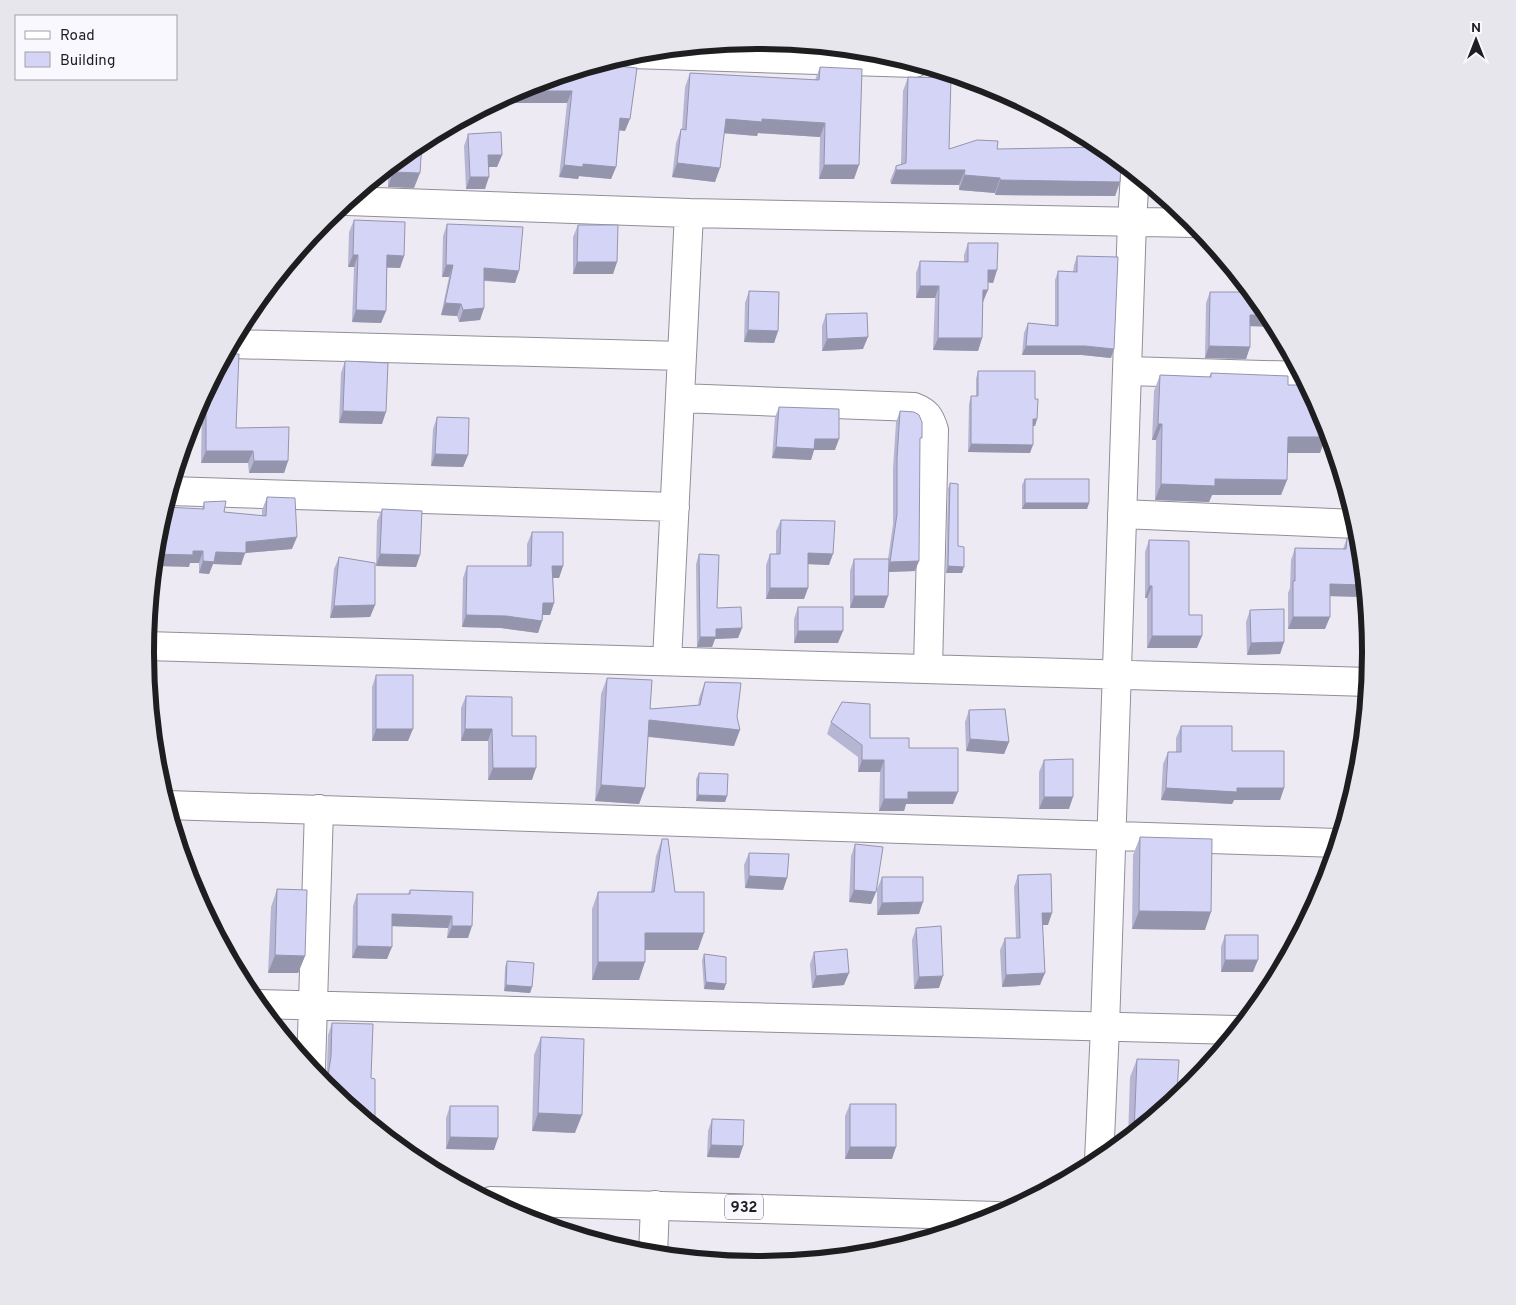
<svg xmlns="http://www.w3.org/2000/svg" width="1516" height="1305" font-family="Overpass,sans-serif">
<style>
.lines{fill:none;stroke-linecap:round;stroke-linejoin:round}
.street-casing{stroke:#918e97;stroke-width:30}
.primary-casing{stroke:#918e97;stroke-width:30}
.street{stroke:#fff;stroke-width:28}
.primary{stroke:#fff;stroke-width:28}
.wall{fill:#b6b6d4}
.shaded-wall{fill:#9494ad}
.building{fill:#d4d4f7;stroke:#9494ad}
.labels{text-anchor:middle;stroke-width:4;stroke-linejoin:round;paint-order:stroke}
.shield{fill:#faf8ff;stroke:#605f63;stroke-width:1}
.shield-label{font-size:15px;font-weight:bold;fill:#1e1d20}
.rim{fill:none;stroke:#1e1d20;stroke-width:6}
</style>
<rect width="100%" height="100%" fill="#edeaf3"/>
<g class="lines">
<g class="street-casing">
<path id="street" d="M631 54 915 63
M347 201 689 213 1194 223
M232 344 682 356
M1127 371 1302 376
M680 398 914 407C927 412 930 417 934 430L928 668
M170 491 675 507
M1122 514 1356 524
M146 646 1368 682
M667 661 689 213
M167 805C557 815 947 834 1337 843
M258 1004 1236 1030
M311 1068 319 809
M1099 1161 1105 1027 1132 221 1135 174
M653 1255 655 1205"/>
</g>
<g class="primary-casing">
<path id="primary" d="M491 1201 997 1216"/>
</g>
<use href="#street" class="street"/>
<use href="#primary" class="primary"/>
</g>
<path class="wall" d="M597 64 625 131 619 130 616 167 611 179 579 176 578 179 559 177 567 103H501V99L524 87Z
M820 67 854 179H819L820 137 758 133 757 136 724 133 715 182 672 177 676 143 681 129H682L685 87 690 73 815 80Z
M908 77 949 149H997L1120 182 1115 196 995 195V193L959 190V185L891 184 890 181 896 166 901 164 903 91Z
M468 134 502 155 497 167H489L485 189H466L464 146Z
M418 143 414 188 388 187V178H376Z
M354 220 404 256 400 268H387L386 311 381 323 352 322 354 267H348L349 232Z
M447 224 519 271 515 283 484 281V308L480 320 459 322 457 316 441 315 449 277H442L443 236Z
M578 225 617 262 613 274H573V237Z
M968 243 997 270 993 283 988 282 983 302 982 338 978 351 933 350 935 298H916V273L920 261 964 262V255Z
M1077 256 1111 358 1082 355H1022L1024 333 1028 323 1055 326V280L1058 271 1073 272 1074 265Z
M749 291 778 331 774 343 744 342 745 303Z
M1210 292 1250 326V347L1246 359 1205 358 1206 303Z
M826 314 863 349 822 351V326Z
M226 354 236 428 288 461 284 473H249L248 463H201L202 406H199Z
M345 361 382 424 339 423 341 373Z
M978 371 1035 399 1037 419 1035 426H1033L1030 453 968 452 969 404 971 396H976V379Z
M1211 373 1288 385 1320 453H1287V480L1281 495H1212L1209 502 1155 500 1156 440H1152L1154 391 1160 375 1209 377Z
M779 407 835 450H814L811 460 772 458 775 417Z
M900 411 920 443 915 571 889 572 888 596 884 608H850V571L854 559H888L893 524V469L896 422Z
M437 417 468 455 463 467 431 466 433 429Z
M1025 479 1089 503 1087 509H1022V485Z
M950 483 958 546 962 573H946L948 489Z
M267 497 292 549 245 553 241 565 213 564 209 574 199 573V563H190L189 567 202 509 204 502 224 512 262 516V510Z
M382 509 420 555 416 567 376 566 377 521Z
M781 520 829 565 808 564V588L804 599H766V565L770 554H776V531Z
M532 532 563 566 559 578H553L554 603 550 615H543L542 621 538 633 501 628 462 627 463 578 467 566H527V544Z
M1347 538 1359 539 1365 597 1330 596 1325 629H1288V593L1290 588 1291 560 1295 548 1343 549Z
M1149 540 1197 648H1147V598H1145V552Z
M699 554 717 608 742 628 738 638 715 639 712 647H697L696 564Z
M339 557 375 605 370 617 330 618 334 569Z
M798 607 838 643H794V619Z
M1250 610 1284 642 1280 654 1247 655 1246 622Z
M376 675 408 741H372V687Z
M607 678 650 709 698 706 699 698 705 682 734 746 648 737 645 788 639 804 595 801 601 694Z
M466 696 512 736 532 780H488V741H461V708Z
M969 710 1009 742 1004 754 966 751 965 722Z
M831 722 870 738 909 748 953 804H906L904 811H879L880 772H858V757L827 734Z
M1181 726 1232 751 1284 788 1280 800H1234L1232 804 1161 800 1163 764 1168 752H1176V738Z
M1044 760 1069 809H1039V772Z
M699 773 727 796 725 802 696 801V779Z
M1140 837 1205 930 1132 929 1133 855Z
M662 839 675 892 698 950H645L639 980H592V909L598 892H651L656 856Z
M855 844 876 892 871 904 849 902 851 856Z
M749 853 787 878 783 890 745 888 744 865Z
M1018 875 1048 925H1043L1040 985 1002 987 1000 950 1005 938H1016L1014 887Z
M882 877 919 914 877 915V889Z
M277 889 305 956 298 973H268L271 907Z
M410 890 473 892 468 938H447L448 928 392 926 387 959 352 958 353 906 357 894H408Z
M916 928 939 988 914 989 912 940Z
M1225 935 1253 972H1221V947Z
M814 952 844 985 812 988 810 964Z
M704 954 724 990 704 989 702 960Z
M507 961 532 987 530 993 504 991 505 967Z
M332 1023 371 1078 326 1075 327 1068 328 1035Z
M541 1037 575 1133 532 1131 534 1055Z
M1137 1059 1177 1092 1182 1093 1128 1138 1130 1077Z
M850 1104 892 1159H845V1116Z
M450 1106 494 1150 446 1149V1118Z
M712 1119 743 1146 739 1158 707 1157 708 1131Z"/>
<path class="shaded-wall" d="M516 91H572L567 103H501L503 98Z
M620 118 630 119 625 131 616 130Z
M464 119 460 129H444Z
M726 119H762L825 123 820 137 758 133 757 136 721 133Z
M488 155H502L497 167H483Z
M677 163 720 168 715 182 672 177Z
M393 164H394L388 178H376Z
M583 164 616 167 611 179 579 176 578 179 559 177 564 165Z
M824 165H859L854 179H819Z
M896 170H965L959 185 891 184Z
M393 172 420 173 414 188 388 187Z
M964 175 1000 178 995 193 959 190Z
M470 177H489L485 189H466Z
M1000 180 1120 182 1115 196 995 195Z
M353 255H358L354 267H348Z
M387 255 404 256 400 268 383 267Z
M577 262H617L613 274H573Z
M446 265H453L449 277H442Z
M484 268 519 271 515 283 480 280Z
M988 270H997L993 283 984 282Z
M920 286H939L935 298H916Z
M983 290H988L983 302H979Z
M445 303 461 304 457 316 441 315Z
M484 308 480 320 459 322 463 310Z
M356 310 386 311 381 323 352 322Z
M1250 315H1269L1275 327 1246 326Z
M748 330 778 331 774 343 744 342Z
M868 337 863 349 822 351 827 339Z
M938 338H982L978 351 933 350Z
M1026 346H1085L1114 349 1111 358 1082 355H1022Z
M1209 346 1250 347 1246 359 1205 358Z
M205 394H206L202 406H199Z
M343 411 386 412 382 424 339 423Z
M1033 419H1037L1035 426H1030Z
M1158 424H1162L1156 440H1152Z
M1288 437H1326L1320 453H1282Z
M815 439H839L835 450H814L811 460 772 458 776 447Z
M971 444 1033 445 1030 453 968 452Z
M206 451H253L248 463H201Z
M435 454 468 455 463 467 431 466Z
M254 461H288L284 473H249Z
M1215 479 1287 480 1281 495H1212L1209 502 1155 500 1161 484Z
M1025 503H1089L1087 509H1022Z
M297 537 292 549 245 553 241 565 213 564 209 574 199 573 203 561 216 552 246 542Z
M193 551H203L199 563H190L189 567 154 566 155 554Z
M808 553 833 554 829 565 804 564Z
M380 554 420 555 416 567 376 566Z
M919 561 915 571 887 572 890 562Z
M552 566H563L559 578H548Z
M948 566 964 567 962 573H946Z
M1330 584 1364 585 1365 597 1325 596Z
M1149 586H1152L1147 598H1145Z
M770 588H808L804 599H766Z
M854 596H888L884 608H850Z
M543 603H554L550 615H538Z
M375 605 370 617 330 618 334 606Z
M466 615 506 616 542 621 538 633 501 628 462 627Z
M1293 617H1330L1325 629H1288Z
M742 628 738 638 715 639 712 647H697L700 637 716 629Z
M798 631H843L838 643H794Z
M1152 636H1202L1197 648H1147Z
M1284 642 1280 654 1247 655 1251 643Z
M649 720 740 730 734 746 643 736Z
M376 729H413L408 741H372Z
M465 729H492L488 741H461Z
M970 739 1009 742 1004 754 966 751Z
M862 760H884L880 772H858Z
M493 768H536L532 780H488Z
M601 785 645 788 639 804 595 801Z
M1166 788H1284L1280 800H1234L1232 804 1161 800Z
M908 792H958L953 804H906L904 811H879L884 799Z
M698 795 727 796 725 802 696 801Z
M1044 797H1073L1069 809H1039Z
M749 876 787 878 783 890 745 888Z
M854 890 876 892 871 904 849 902Z
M923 902 919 914 877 915 882 903Z
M1139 911 1211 912 1205 930 1132 929Z
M1042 913H1052L1048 925H1038Z
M392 914 452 916 448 928 388 926Z
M452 926H472L468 938H447Z
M645 933H704L698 950H639Z
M357 946 392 947 387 959 352 958Z
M275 955 305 956 298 973H268Z
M1225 960H1258L1253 972H1221Z
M598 962H645L639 980H592Z
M849 973 844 985 812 988 816 976Z
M1045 973 1040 985 1002 987 1006 975Z
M943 976 939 988 914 989 919 977Z
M706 982 726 984 724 990 704 989Z
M506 985 532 987 530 993 504 991Z
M538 1113 582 1115 575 1133 532 1131Z
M450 1137 498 1138 494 1150 446 1149Z
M711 1145 743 1146 739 1158 707 1157Z
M850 1147H896L892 1159H845Z"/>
<path class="building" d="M597 64 637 68 630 119 620 118 616 167 583 164V167L564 165 572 91H516L524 87Z
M820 67 862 69 859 165H824L825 123 762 119V122L726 119 720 168 677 163 681 129 686 130 690 73 819 80Z
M908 77 951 78 949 149 977 140 998 141 997 149 1104 147 1121 162 1120 182 1000 180V178L964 175 965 170H896V166L906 163Z
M501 132 502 155H488L489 177H470L468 134Z
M422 141 420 173 393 172 394 164H393L418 143Z
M354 220 405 222 404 256 387 255 386 311 356 310 358 255H353Z
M447 224 523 227 519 271 484 268V308L463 310 461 304 445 303 453 265H446Z
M578 225H618L617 262H577Z
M968 243H998L997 270H988V290H983L982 338H938L939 286H920V261L968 262Z
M1077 256 1118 257 1114 349 1085 346H1026L1028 323 1058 326V271L1077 272Z
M749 291 779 292 778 331 748 330Z
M1210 292H1251L1267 312 1269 315H1250V347L1209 346Z
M867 313 868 337 827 339 826 314Z
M226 354H239L236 428 289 427 288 461H254L253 451H206V394H205Z
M345 361 388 363 386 412 343 411Z
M978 371H1035V399H1038L1037 419H1033V445L971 444V396H978Z
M1211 373 1288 376V385H1306L1324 418 1326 424V437H1288L1287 480 1215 479V486L1161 484 1162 424H1158L1160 375 1211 377Z
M779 407 839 409V439H815L814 449 776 447Z
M900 411 914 412 919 415 922 422V438H920L919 561 890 562 897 514V458Z
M437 417 469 418 468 455 435 454Z
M1025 479H1089V503H1025Z
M950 483 958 484V546L964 547V567L948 566Z
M267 497 295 498 297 537 246 542V553L216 552 214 562 203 561V551H193V555L155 554 157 533 165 507 204 509V502L226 501 224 512 266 516Z
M382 509 422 511 420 555 380 554Z
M781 520 835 521 833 554 808 553V588H770V554H780Z
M532 532H563V566H552L554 603H543L542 621 506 616 466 615 467 566H531Z
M1347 538 1359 539 1364 585 1330 584V617H1293V581H1295V548L1346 549Z
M1149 540 1189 541V615H1202V636H1152V586H1149Z
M699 554 719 555 717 608 741 607 742 628 716 629V637H700Z
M339 557 375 563V605L334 606Z
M854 559H889L888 596H854Z
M798 607H843V631H798Z
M1284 609V642L1251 643 1250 610Z
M376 675H413V729H376Z
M607 678 652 680 650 709 700 705 705 682 741 683 737 717 740 730 649 720 645 788 601 785Z
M466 696 512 697V736H536V768H493L492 729H465Z
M842 702 870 704V738H909V748H958V792H908V799H884V760H862V745L831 722Z
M1005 709 1009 742 970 739 969 710Z
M1181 726H1232V751H1284V788H1237V792L1166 788 1168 752H1181Z
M1073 759V797H1044V760Z
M699 773 728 774 727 796 698 795Z
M1140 837 1212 839 1211 912 1139 911Z
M662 839H668L675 892H704V933H645V962H598V892H654Z
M855 844 883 847 876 892 854 890Z
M749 853 789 854 787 878 749 876Z
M1051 874 1052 913H1042L1045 973 1006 975 1005 938H1020L1018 875Z
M882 877H923V902L882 903Z
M277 889 307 890 305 956 275 955Z
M410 890 473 892 472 926H452V916L392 914V947L357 946V894H410Z
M941 926 943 976 919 977 916 928Z
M1225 935H1258V960H1225Z
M847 949 849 973 816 976 814 952Z
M704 954 726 957V984L706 982Z
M507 961 534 963 532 987 506 985Z
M332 1023 373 1024 371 1078 375 1079V1126L325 1085 316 1075 328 1076 331 1056Z
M541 1037 584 1039 582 1115 538 1113Z
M1137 1059 1179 1060 1177 1092 1182 1093 1134 1133Z
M850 1104H896V1147H850Z
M450 1106H498V1138L450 1137Z
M712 1119 744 1120 743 1146 711 1145Z"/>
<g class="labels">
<rect class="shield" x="725" y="1194.5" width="38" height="25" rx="4"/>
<g class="shield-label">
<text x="744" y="1212">932</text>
</g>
</g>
<path d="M0 0H1516V1305H0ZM757 49H759A603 603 0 0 1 1362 652V653A603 603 0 0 1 759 1256H757A603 603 0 0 1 154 653V652A603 603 0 0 1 757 49Z" fill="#e8e6ed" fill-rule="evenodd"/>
<path class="rim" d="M757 49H759A603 603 0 0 1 1362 652V653A603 603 0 0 1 759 1256H757A603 603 0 0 1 154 653V652A603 603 0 0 1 757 49Z"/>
<rect x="15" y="15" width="162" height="65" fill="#faf8ff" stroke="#a2a0a6"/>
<rect x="25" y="31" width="25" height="8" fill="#ffffff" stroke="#a2a0a6"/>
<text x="60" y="40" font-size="15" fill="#1e1d20">Road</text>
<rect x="25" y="52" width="25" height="15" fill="#d4d4f7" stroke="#a2a0a6"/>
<text x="60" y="65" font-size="15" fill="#1e1d20">Building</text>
<g transform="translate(1476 40)" stroke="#faf8ff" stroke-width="4" paint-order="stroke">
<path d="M0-4L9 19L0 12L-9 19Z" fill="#1e1d20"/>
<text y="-8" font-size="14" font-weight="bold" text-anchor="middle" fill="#1e1d20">N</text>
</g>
</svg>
